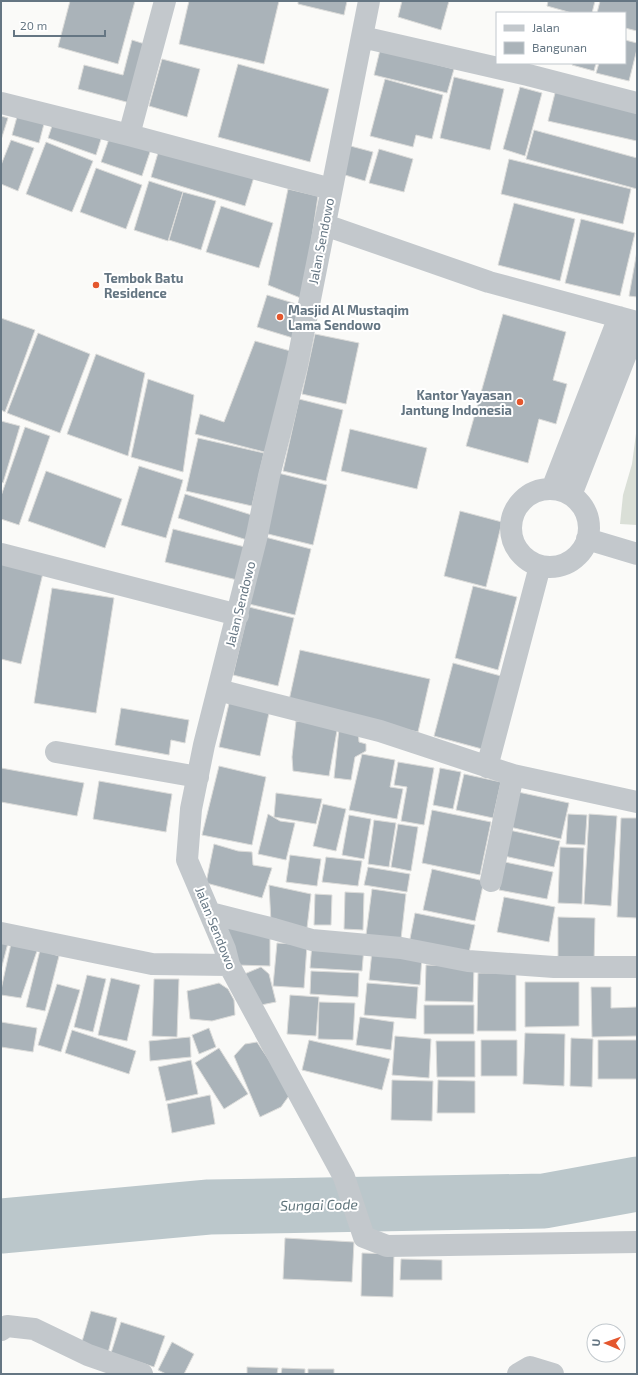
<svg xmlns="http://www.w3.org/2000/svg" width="638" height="1375" font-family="'Exo 2',sans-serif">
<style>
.green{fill:#dadfd7}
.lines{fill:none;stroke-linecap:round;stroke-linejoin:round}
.river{stroke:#bbc7cb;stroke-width:55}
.building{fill:#aab3b9;stroke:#dcdcda}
.minor{stroke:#c3c8cc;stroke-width:22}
.poi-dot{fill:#e4572e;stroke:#fff;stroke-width:1.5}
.labels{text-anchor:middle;stroke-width:4;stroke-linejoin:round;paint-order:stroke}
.street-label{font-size:13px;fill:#657683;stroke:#fff}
.poi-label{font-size:13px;font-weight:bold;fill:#657683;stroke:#fff;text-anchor:start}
.water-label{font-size:14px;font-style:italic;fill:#60757c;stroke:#fff}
</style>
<rect width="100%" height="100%" fill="#fafaf8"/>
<path class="green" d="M637 426V525L620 524 623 495 632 464Z"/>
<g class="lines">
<path class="river" d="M1 1226 209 1207 544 1201 637 1184"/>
</g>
<path class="building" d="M70 1H135L118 64 58 47Z
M189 1H279L264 64 179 44Z
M298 1H347L344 15 298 4Z
M402 1H449L441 30 398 17Z
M548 1H595L592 13H572L547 6Z
M600 1H637V31L625 28V13H597Z
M132 40 148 45 130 103 78 89 84 65 123 75Z
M625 40 637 43V49L629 81 596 73 599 63H625Z
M380 50 454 69 447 93 374 75Z
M162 59 200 69 187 117 149 106Z
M573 63H596L594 71 572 65Z
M238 64 329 89 310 162 218 137Z
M454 77 504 89 490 150 440 138Z
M385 79 443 95 432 139 416 135 413 147 370 136Z
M520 87 542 93 525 156 503 149Z
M556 89 637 108V141L548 121Z
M18 113 45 120 39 143 12 135Z
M1 116 8 118 1 140Z
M54 120 102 136 96 155 48 138Z
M534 130 637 158V189L526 159Z
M110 136 151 149 142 176 101 162Z
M11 140 34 148 18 191 1 184V165Z
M46 142 93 161 72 212 26 194Z
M343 144 373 152 365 181 335 172Z
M160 146 254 177 245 206 151 177Z
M379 149 413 159 404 192 369 183Z
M509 159 631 189 623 224 501 194Z
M96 168 142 185 126 229 80 212Z
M149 181 183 192 168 241 134 230Z
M288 189 318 196 303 299 268 285Z
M183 192 216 201 201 250 169 240Z
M514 203 575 219 560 281 498 265Z
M221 206 273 223 259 268 206 252Z
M581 219 635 233 620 296 565 283Z
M637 251V297L629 296Z
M267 295 303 306 293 338 257 327Z
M503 314 566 332 553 380 567 384 556 424 539 419 528 463 466 446Z
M1 318 35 330 5 412 1 410Z
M38 333 90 354 60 433 7 413Z
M315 334 359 343 346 404 302 394Z
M255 341 294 352 268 453 195 434 200 414 224 422Z
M96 354 145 373 128 456 67 434Z
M148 379 194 395 183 472 131 457Z
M299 399 343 410 326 481 283 471Z
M1 421 20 426 3 483 1 482Z
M25 427 50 436 19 525 1 519V496Z
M350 429 427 448 417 489 341 471Z
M198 438 264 453 252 506 186 491Z
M139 466 183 480 166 538 121 525Z
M46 471 122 499 105 548 28 521Z
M278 473 327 485 313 545 264 533Z
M185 494 255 516 247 540 178 518Z
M460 511 502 522 486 587 444 576Z
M173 529 245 547 237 580 165 562Z
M265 537 311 549 295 615 249 604Z
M1 558 44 569 21 664 1 659Z
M473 586 517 597 498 670 455 658Z
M52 588 114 598 96 713 34 703Z
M249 607 294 618 278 686 233 675Z
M300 650 430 679 418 732 288 705Z
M453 663 501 676 482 749 434 736Z
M230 699 270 708 260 756 219 747Z
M121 708 189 720 185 743 171 740 169 755 115 745Z
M296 721 338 725 329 776 293 771 292 757Z
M339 729 358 730 359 742 366 744V751L355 757 351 780 334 778Z
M362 754 395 760 390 787 403 789 397 819 349 810Z
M398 762 434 768 424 825 401 821 407 787 394 785Z
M219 766 266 777 252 845 202 835Z
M1 768 84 783 77 816 1 802Z
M440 768 461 772 453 809 433 805Z
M464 774 501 782 493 818 456 810Z
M99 781 172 794 166 832 93 819Z
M518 792 569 803 561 839 510 827Z
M276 793 322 799 316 824 274 817Z
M323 804 346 809 336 851 313 846Z
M432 810 491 822 480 875 422 863Z
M268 814 280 821 295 823 286 860 258 854Z
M568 814 587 815 585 845 566 844Z
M589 814 617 816 611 906 584 904Z
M349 815 371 819 364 859 342 855Z
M621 818H637V918L617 917Z
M374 820 396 823 389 867 368 864Z
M398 824 418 827 411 871 391 867Z
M509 830 560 841 554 867 504 856Z
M214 844 238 851 252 852 253 865 272 868 262 898 206 883Z
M560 847 584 848 582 904 558 903Z
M290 855 321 859 317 886 286 882Z
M326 857 362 861 358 886 322 882Z
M505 862 553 872 547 899 499 890Z
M368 867 410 874 407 892 364 885Z
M432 869 484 881 475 921 423 910Z
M269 885 311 894 307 928 271 922Z
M372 889 406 894 401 939 366 935Z
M345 892 364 893 363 930 344 929Z
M315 894 332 895 331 925H314Z
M504 897 555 907 549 942 497 932Z
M415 913 475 925 468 957 409 944Z
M558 917 595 918 594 964 558 963Z
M218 921 270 931V966L235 965Z
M1 938 9 939 1 970Z
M12 939 39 945 21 998 1 995V990Z
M277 943 307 945 304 988 273 986Z
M312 943 364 947 362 971 310 968Z
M40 950 59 956 45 1011 26 1007Z
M372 951 422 956 420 985 369 980Z
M426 965 474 967 473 1002 425 1001Z
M261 967 269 974 276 1002 256 1006 242 975Z
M311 971 359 973 358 997 310 994Z
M478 973H516V1031H477Z
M87 975 106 979 93 1032 74 1027Z
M111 978 140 985 127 1041 98 1035Z
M154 979H179L177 1037 152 1036Z
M525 982H579V1026L525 1027Z
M219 983 228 989 234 1000 235 1015 212 1021 190 1019 187 991Z
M367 983 418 987 416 1019 364 1015Z
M57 984 80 990 61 1052 38 1045Z
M591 987H611V1008L637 1007V1036L592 1037Z
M290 995 319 997 316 1036 287 1034Z
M319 1002 355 1003 353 1040 318 1039Z
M424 1005H474V1034H424Z
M360 1017 394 1022 391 1050 356 1045Z
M1 1022 37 1028 33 1052 1 1047Z
M209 1028 216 1047 199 1054 192 1035Z
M72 1030 136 1051 129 1074 65 1053Z
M525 1033 565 1034 564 1086 523 1084Z
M395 1036 431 1039 429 1078 392 1075Z
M190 1037 191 1057 150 1061 149 1041Z
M571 1038 593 1039 592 1087 570 1086Z
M309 1040 390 1059 382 1090 302 1070Z
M481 1040H517V1076H481Z
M598 1040H637V1079H598Z
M436 1041H475V1077H437Z
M257 1042 291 1093 281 1107 260 1117 234 1056 245 1044Z
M219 1048 248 1094 224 1109 195 1063Z
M191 1060 198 1094 166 1101 158 1067Z
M392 1080 433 1081 432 1121 391 1120Z
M438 1080 475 1081V1113H437Z
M210 1095 215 1124 172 1133 167 1104Z
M285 1238 354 1242 352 1282 283 1279Z
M362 1253 394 1254 393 1297 361 1296Z
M401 1259 442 1260V1280H400Z
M91 1311 117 1318 108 1353 81 1345Z
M121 1322 165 1336 154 1367 111 1353Z
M172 1342 194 1354 184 1374H166L158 1370Z
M247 1367 278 1368 277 1374H247Z
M282 1368 305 1369V1374H281Z
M308 1369H334V1374H308Z"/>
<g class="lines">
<path class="minor" d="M369 1 297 365 269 476 257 535 204 745 191 809 187 860 225 949 229 965 344 1177 364 1237 387 1246 637 1242
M362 37 528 75 637 103
M1 103 129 135 331 189
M129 135 165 1
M325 225 489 282 637 322
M552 489 619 317
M511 528a39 39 0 1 1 78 0a39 39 0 1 1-78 0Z
M571 495 637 326
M587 539 637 554
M1 554 238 615
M218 690 380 731 513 775 637 802
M56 752 198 777
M487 767 540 566
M491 881 513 775
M210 913 274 929 312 940 401 948 468 961 554 967H637
M1 933 152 964 229 965
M1 1330 7 1326 34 1329 88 1355 142 1374
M518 1374 530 1367 553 1374"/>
</g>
<g class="poi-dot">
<circle cx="96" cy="285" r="4"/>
<circle cx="280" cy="317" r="4"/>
<circle cx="520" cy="402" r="4"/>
</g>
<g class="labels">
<g class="street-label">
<text transform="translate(321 241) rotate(-79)" y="5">Jalan Sendowo</text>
<text transform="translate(240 604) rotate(-76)" y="5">Jalan Sendowo</text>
<text transform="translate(216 928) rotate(68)" y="5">Jalan Sendowo</text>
</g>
<g class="poi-label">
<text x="104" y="283">Tembok Batu<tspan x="104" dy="15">Residence</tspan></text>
<text x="288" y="315">Masjid Al Mustaqim<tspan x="288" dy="15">Lama Sendowo</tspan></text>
<text x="512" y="400" text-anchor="end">Kantor Yayasan<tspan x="512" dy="15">Jantung Indonesia</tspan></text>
</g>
<g class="water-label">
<text transform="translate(319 1205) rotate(-1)" y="5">Sungai Code</text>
</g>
</g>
<rect width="638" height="1375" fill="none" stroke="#657683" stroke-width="4"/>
<rect x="496" y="12" width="130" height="52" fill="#ffffff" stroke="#c1c8cd"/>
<rect x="504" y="25" width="20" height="6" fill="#c3c8cc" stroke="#c1c8cd"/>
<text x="532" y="32" font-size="12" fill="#657683">Jalan</text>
<rect x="504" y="42" width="20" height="12" fill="#aab3b9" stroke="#c1c8cd"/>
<text x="532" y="52" font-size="12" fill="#657683">Bangunan</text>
<g transform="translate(606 1343) rotate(272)"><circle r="19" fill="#ffffff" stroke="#c1c8cd"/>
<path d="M0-3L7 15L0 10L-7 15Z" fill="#e4572e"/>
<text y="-6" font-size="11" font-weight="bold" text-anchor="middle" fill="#657683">U</text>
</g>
<path d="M14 30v6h91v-6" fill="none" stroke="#657683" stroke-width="2"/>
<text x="20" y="30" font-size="12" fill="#657683" stroke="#ffffff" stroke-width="3" paint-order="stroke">20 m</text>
</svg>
